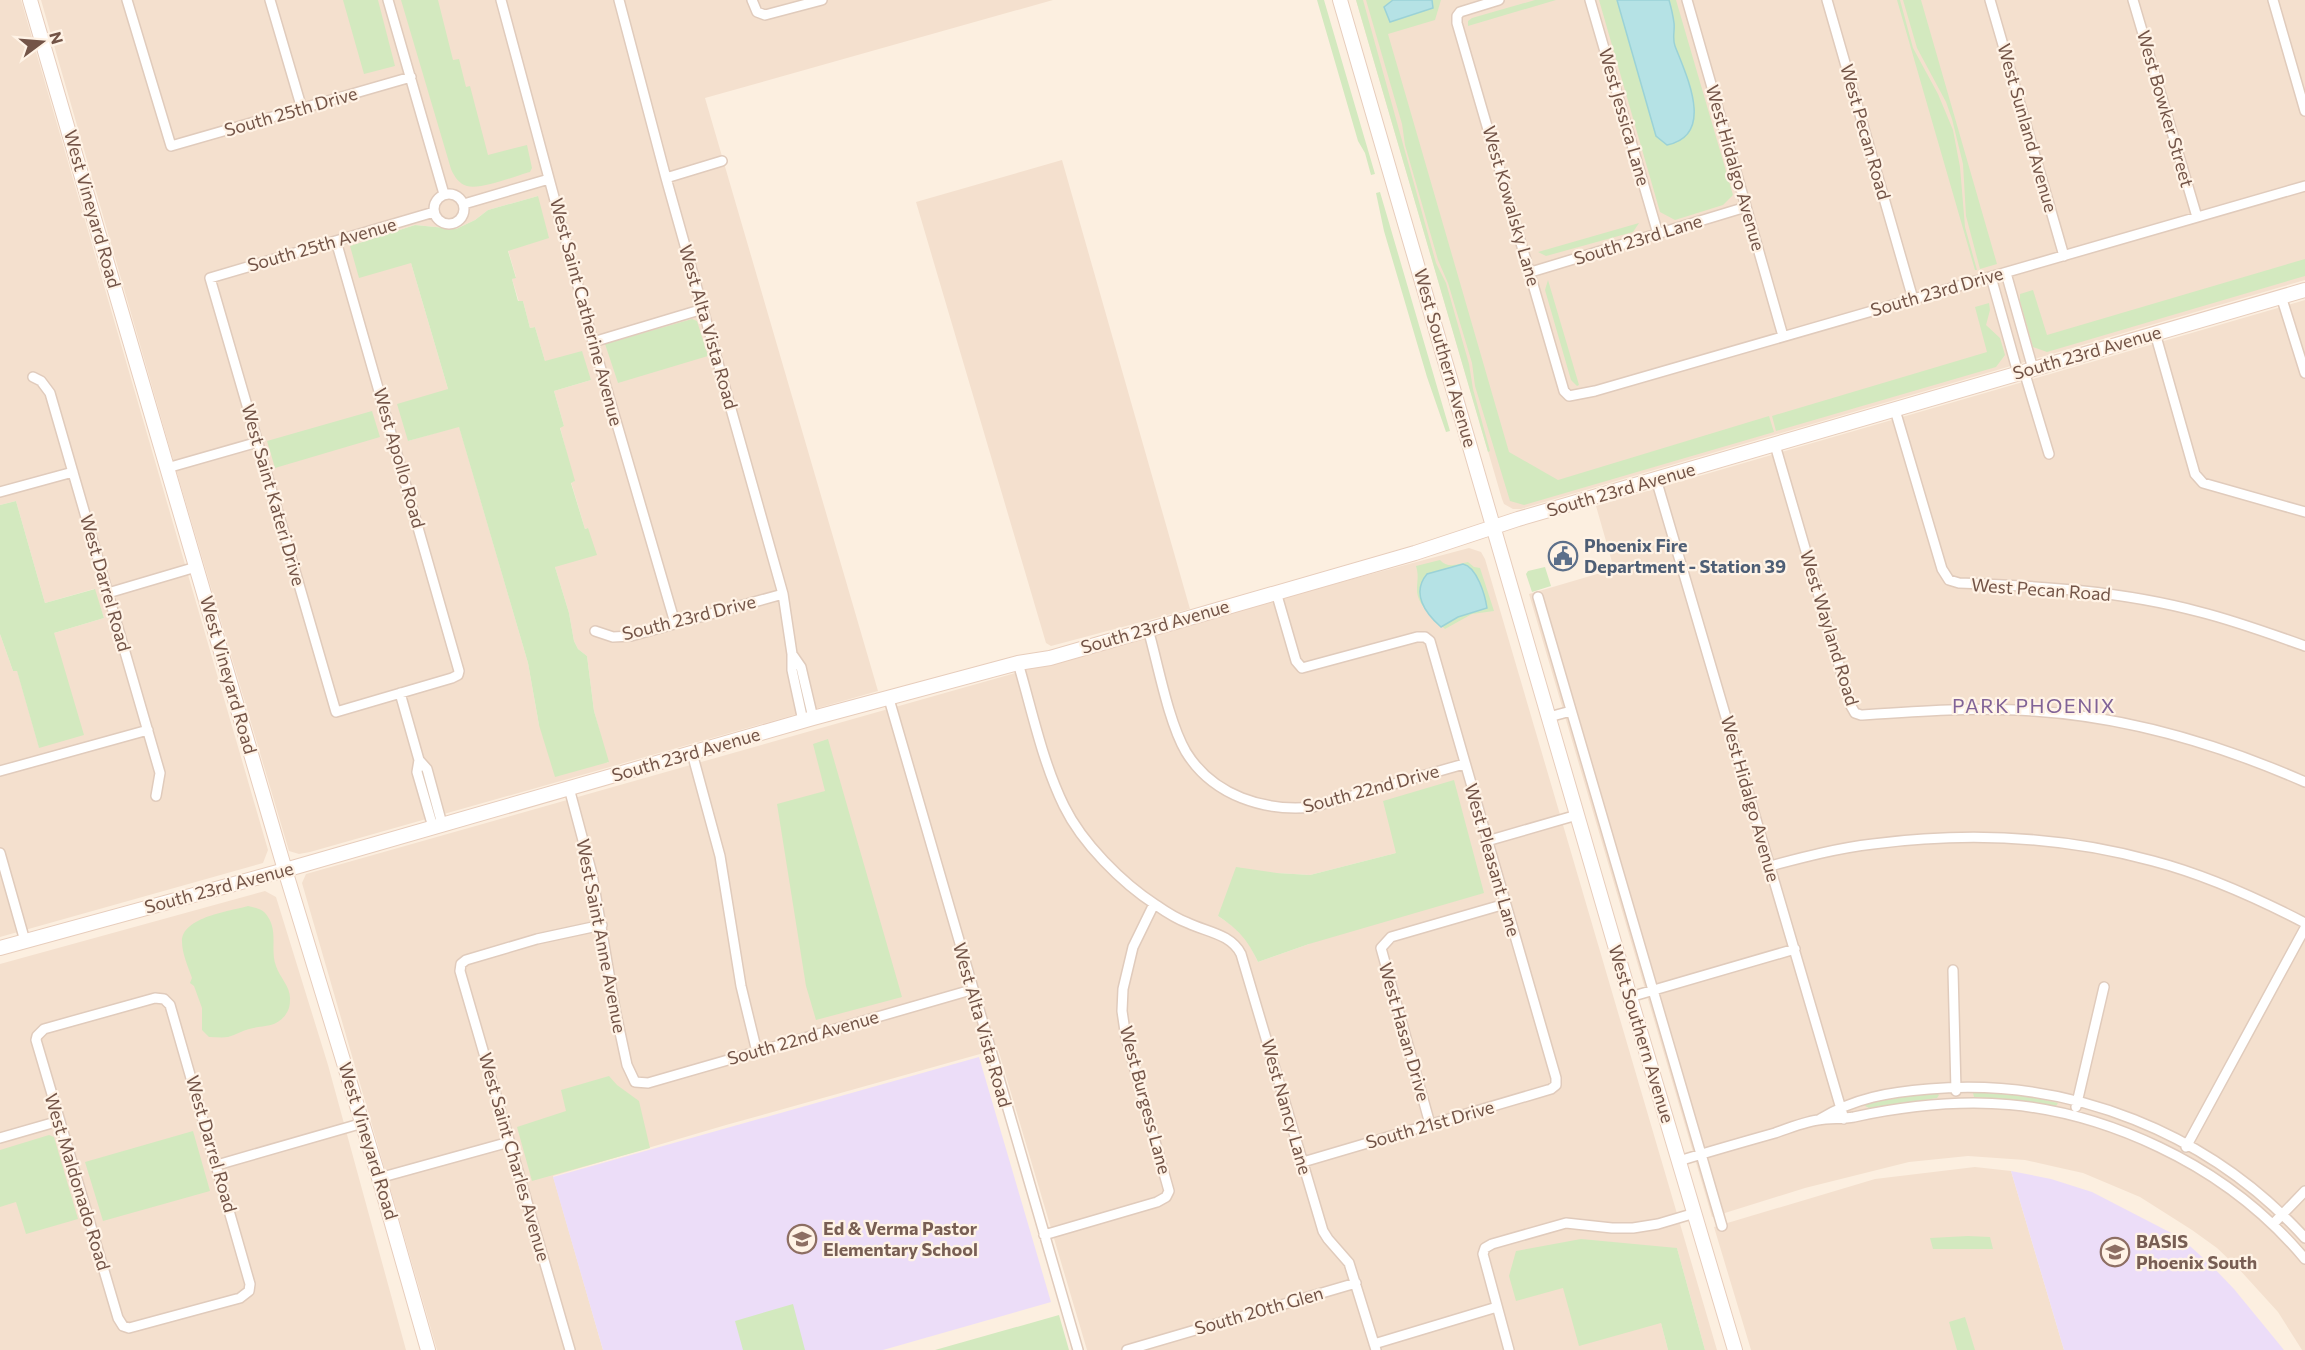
<svg xmlns="http://www.w3.org/2000/svg" width="2305" height="1350" font-family="Commissioner,sans-serif">
<style>
.residential{fill:#f4e0ce;fill-rule:evenodd}
.education{fill:#ecddf8}
.green{fill:#d3e9bf}
.water{fill:#b5e2e5;stroke:#9bd2d7;stroke-width:1.5}
.lines{fill:none;stroke-linecap:round;stroke-linejoin:round}
.street-casing{stroke:#e0cbbc;stroke-width:12}
.secondary-casing{stroke:#e7cdbc;stroke-width:16}
.street{stroke:#fff;stroke-width:9}
.secondary{stroke:#fff;stroke-width:14}
.labels{text-anchor:middle;stroke-width:4.5;stroke-linejoin:round;paint-order:stroke}
.street-label{font-size:18px;fill:#735447;stroke:#fff3e6}
.service-label{font-size:18px;font-weight:bold;fill:#4e5e75;stroke:#fff3e6;text-anchor:start}
.education-label{font-size:18px;font-weight:bold;fill:#785e54;stroke:#fff3e6;text-anchor:start}
.neighbourhood-label{font-size:20px;letter-spacing:1.5px;fill:#816397;stroke:#fff3e6}
</style>
<rect width="100%" height="100%" fill="#fcefe0"/>
<path class="residential" d="M0 0H21L268 850 263 863 0 937V634L13 671 17 670 39 747 54 633 104 618 94 589 45 603 16 501 0 505Z
M41 0H1053L705 98 878 691 310 852 299 854 289 851 172 456ZM538 196 508 250 516 277 512 279 519 302 523 301 530 328 535 327 545 361 591 380 554 391 564 426 560 427 574 482H571L585 529 588 528 555 567 569 613 574 641 578 649 587 656 594 711 608 763 539 725 528 663 459 426 408 441 448 389 411 263 350 246 415 225 456 229 475 220 488 210Z
M1356 0H2305V280L1521 509H1513L1504 504 1502 499Z
M1062 160 1190 609 1051 646 1046 643 916 202Z
M2305 300V1350H2302L2278 1312 2238 1268 2217 1248 2192 1230 2140 1197 2083 1173 2056 1167 2025 1160 1968 1156 1909 1162 1805 1188 1712 1217 1529 594 1614 569 1596 506Z
M1469 548 1481 552 1485 559 1717 1350H1705L1677 1248 1563 1288 1661 1323 1668 1350H1087L998 1049 726 1125 553 1176 603 1350H437L302 883 306 874 1255 605ZM1396 853 1309 944 1258 962 1248 942 1237 929 1218 916 1277 873 1310 875Z
M265 891 276 897 328 1065 406 1350H0V964Z
M1975 1167 2011 1171 2064 1350H1751L1714 1227 1875 1179Z"/>
<path class="education" d="M979 1057 1051 1302 883 1350H603L553 1177Z
M2011 1171 2051 1179 2092 1192 2181 1238 2211 1265 2234 1289 2284 1350H2064Z"/>
<path class="green" d="M343 0H378L395 66 364 74Z
M401 0H438L453 60 459 59 466 87 470 86 488 155 527 145 532 168 530 172C515 176 481 190 467 186 459 184 454 176 451 169Z
M1317 0H1324L1375 174 1371 175 1365 153 1358 141Z
M1356 0H1363L1436 263 1446 283 1469 364 1473 389 1490 451 1488 452Z
M1366 0H1441L1435 20 1388 34 1509 452 1558 480 1769 416 1774 432 1524 505 1510 501 1475 386 1472 363 1448 283 1438 260 1405 145 1402 124Z
M1535 0H1556L1468 26V21L1472 18Z
M1599 0H1676L1733 195 1723 205 1675 220 1660 212Z
M1897 0H1900L1913 48 1938 94 1953 130 1960 167 1965 227 1977 270H1975Z
M1903 0H1921L1997 264 1980 269 1966 216 1963 164 1952 119 1946 102 1917 48Z
M1380 192 1450 431 1446 432 1427 377 1384 231 1376 193Z
M538 196 549 238 508 251 516 278 512 279 518 301H523L530 328 535 327 545 361 582 351 591 380 554 391 564 426 560 428 575 481 571 483 585 529 588 528 597 555 555 567 569 613 574 641 578 649 587 656 594 711 609 762 555 777 539 725 528 663 459 427 408 441 397 404 448 389 411 263 359 278 350 246 415 225 456 229 475 220 488 210Z
M1639 223 1633 232 1546 256 1538 252Z
M2305 259V276L2047 352 2033 347 2020 301V294L2033 290 2047 335Z
M1548 280 1579 385 1577 386 1571 380 1545 290Z
M1989 303 1990 310 1986 325 2000 338 2005 355 1996 367 1776 431 1772 416 1987 352 1975 307Z
M692 319 697 321 708 356 618 383 605 344Z
M372 411 380 437 275 468 267 441Z
M16 501 45 603 95 589 104 618 54 633 84 735 39 748 17 671H13L0 634V505Z
M1440 560C1448 569 1457 564 1468 562L1474 567 1480 568 1494 611 1472 614 1445 629C1435 618 1417 606 1417 590 1417 580 1419 576 1416 566Z
M1545 567 1551 586 1532 592 1526 574 1528 571Z
M828 739 902 997 816 1020 806 986 777 804 825 791 813 744Z
M1454 780 1484 893 1309 944 1258 962C1247 939 1239 930 1218 916L1236 867 1277 873 1310 875 1396 853 1383 801Z
M248 906C256 908 264 909 268 917 278 932 270 950 276 966 280 978 291 987 290 1000 290 1005 289 1010 286 1014 277 1028 263 1025 249 1029 242 1031 235 1035 228 1037 222 1038 215 1037 209 1037L202 1030V1008L194 986 190 983 192 978C188 967 182 953 182 942 181 917 231 911 248 906Z
M609 1076 617 1085 639 1101 650 1148 532 1181 517 1127 566 1111 561 1090Z
M1975 1091 2018 1094 2058 1103 2056 1106 2018 1100 1974 1097 1973 1093Z
M1936 1092 1939 1095 1937 1098 1869 1108 1865 1106 1867 1103Z
M193 1131 210 1191 103 1221 85 1162Z
M49 1135 54 1137 78 1219 26 1234 16 1202 0 1207V1150Z
M1968 1236 1990 1237 1993 1249H1933L1930 1238Z
M1581 1239 1677 1248 1705 1350H1668L1661 1323 1579 1346 1563 1288 1516 1301 1509 1276 1516 1251Z
M793 1304 805 1350H743L735 1321Z
M1059 1315 1069 1350H935Z
M1965 1317 1975 1350H1957L1949 1322Z"/>
<path class="water" d="M1393 0H1432L1433 8 1390 22 1384 7Z
M1617 0H1669C1671 7 1673 15 1674 23 1675 31 1672 38 1675 46 1686 75 1716 135 1667 145L1656 136Z
M1463 564C1477 567 1485 595 1487 608L1458 617 1441 627C1425 613 1411 593 1427 574Z"/>
<g class="lines">
<g class="street-casing">
<path id="street" d="M127 0 171 146 411 77
M270 0 302 109
M388 0 444 194
M501 0 593 342 675 623
M619 0 666 178 783 594 792 654V670L803 721
M752 0 757 12 765 15 822 0
M1499 0 1460 12 1457 16V23L1564 391 1569 396 1595 391 2305 186
M1590 0 1658 234
M1687 0 1783 336
M1827 0 1913 299
M1990 0 2064 256
M2133 0 2197 217
M2273 0 2305 111
M666 178 722 161
M434 209a15 15 0 1 1 30 0a15 15 0 1 1-30 0Z
M464 204 549 179
M336 241 459 671 458 675 452 678 336 712 210 278 434 212
M1531 272 1746 207
M2006 273 2033 369
M1991 277 2018 373
M2281 296 2305 373
M2155 333 2195 474 2203 483 2305 512
M593 342 703 309
M2024 371 2049 454
M33 377 41 381 50 393 160 773 156 796
M1895 410 1942 569 1949 580 1959 583C2040 586 2122 591 2200 612 2236 621 2271 634 2305 646
M1775 445 1851 706 1855 713 1861 715C1919 711 1976 707 2034 711 2126 717 2221 745 2305 782
M167 468 258 442
M1656 479 1844 1119
M0 492 73 472
M1276 592 1296 661 1302 668 1417 637H1425L1430 641 1556 1078V1085L1551 1089 1303 1162
M108 593 196 567
M1538 597 1722 1226
M1148 629C1158 664 1168 721 1186 752 1213 796 1265 812 1313 807L1464 764
M595 631 613 637 631 636 783 594
M792 654 801 667 813 718
M1018 663C1032 710 1042 761 1064 806 1082 843 1122 883 1156 905 1166 912 1177 919 1188 923 1207 932 1231 934 1241 954L1323 1231 1328 1239 1349 1263 1376 1350
M400 693 419 760 417 772 433 827
M889 699 1078 1350
M1549 717 1571 711
M692 753 720 856 741 986 757 1052
M419 760 427 769 442 824
M0 771 148 730
M569 788 592 874 615 1009 627 1065 635 1082 648 1083 971 990
M1487 841 1577 815
M0 853 25 941
M1770 866C1804 857 1838 848 1873 844 1966 832 2062 836 2153 861 2206 875 2257 898 2305 923
M1953 970 1956 1091
M1630 997 1795 949
M155 998 164 999 170 1005 250 1284 249 1291 240 1298 129 1328 123 1326 118 1318 36 1040 37 1036 44 1029Z
M2076 1107 2104 987
M1820 1119C1854 1098 1890 1092 1929 1089 2070 1077 2210 1133 2305 1238
M1430 1124 1381 948 1391 937 1505 904
M0 1138 59 1121
M2186 1147 2305 928
M1679 1161C1711 1151 1743 1142 1775 1133 1789 1128 1804 1122 1818 1120 1830 1118 1842 1119 1854 1117 1965 1093 2056 1098 2159 1147 2216 1174 2264 1210 2305 1259
M217 1165 363 1123
M379 1178 509 1142
M2273 1224 2305 1191
M1044 1235 1157 1202 1166 1197 1169 1191 1126 1038 1122 1011 1123 989 1133 947 1154 904
M1374 1344 1497 1307
M570 1350 460 971 461 964 466 960 537 939 602 925
M1127 1350 1356 1283
M1509 1350 1483 1254 1485 1248 1492 1244 1566 1223 1612 1228H1633L1658 1224 1695 1213"/>
</g>
<g class="secondary-casing">
<path id="secondary" d="M30 0 285 870 379 1178 428 1350
M1340 0 1630 997 1735 1350
M0 948 285 870 813 718 1018 663 1050 658 1415 553 1518 519 2305 290"/>
</g>
<use href="#street" class="street"/>
<use href="#secondary" class="secondary"/>
</g>
<defs>
<g id="civic-ring" transform="scale(1.5)"><circle r="9.5" fill="#fff3e6" stroke="#5c6f8a" stroke-width="1.5"/><path d="M-.6-6.5H3V-4.5H.6V-3L4-1V1h2V6H-6V1h2V-1L-.6-3ZM-1.2 2.5V6h2.4V2.5Z" fill="#5c6f8a"/></g>
<g id="school-ring" transform="scale(1.5)"><circle r="9.5" fill="#fff3e6" stroke="#8d6e63" stroke-width="1.5"/><path d="M0-5L7-2L0 1L-7-2ZM-4 1L0 2.5L4 1V4Q0 6-4 4Z" fill="#8d6e63"/></g>
</defs>
<g fill-rule="evenodd">
<use href="#civic-ring" x="1563" y="556"/>
<use href="#school-ring" x="802" y="1239"/>
<use href="#school-ring" x="2115" y="1252"/>
</g>
<g class="labels">
<g class="street-label">
<text transform="translate(2165 109) rotate(74)" y="6">West Bowker Street</text>
<text transform="translate(291 112) rotate(-16)" y="6">South 25th Drive</text>
<text transform="translate(1624 117) rotate(74)" y="6">West Jessica Lane</text>
<text transform="translate(2027 128) rotate(74)" y="6">West Sunland Avenue</text>
<text transform="translate(1865 132) rotate(74)" y="6">West Pecan Road</text>
<text transform="translate(1735 168) rotate(74)" y="6">West Hidalgo Avenue</text>
<text transform="translate(1511 206) rotate(74)" y="6">West Kowalsky Lane</text>
<text transform="translate(92 209) rotate(74)" y="6">West Vineyard Road</text>
<text transform="translate(1638 240) rotate(-17)" y="6">South 23rd Lane</text>
<text transform="translate(322 245) rotate(-16)" y="6">South 25th Avenue</text>
<text transform="translate(1937 292) rotate(-16)" y="6">South 23rd Drive</text>
<text transform="translate(586 312) rotate(75)" y="6">West Saint Catherine Avenue</text>
<text transform="translate(708 327) rotate(74)" y="6">West Alta Vista Road</text>
<text transform="translate(2087 353) rotate(-16)" y="6">South 23rd Avenue</text>
<text transform="translate(1445 358) rotate(74)" y="6">West Southern Avenue</text>
<text transform="translate(399 458) rotate(74)" y="6">West Apollo Road</text>
<text transform="translate(1621 490) rotate(-16)" y="6">South 23rd Avenue</text>
<text transform="translate(273 495) rotate(74)" y="6">West Saint Kateri Drive</text>
<text transform="translate(105 583) rotate(74)" y="6">West Darrel Road</text>
<text transform="translate(2041 590) rotate(4)" y="6">West Pecan Road</text>
<text transform="translate(689 618) rotate(-14)" y="6">South 23rd Drive</text>
<text transform="translate(1155 627) rotate(-16)" y="6">South 23rd Avenue</text>
<text transform="translate(1829 628) rotate(73)" y="6">West Wayland Road</text>
<text transform="translate(228 675) rotate(74)" y="6">West Vineyard Road</text>
<text transform="translate(686 755) rotate(-16)" y="6">South 23rd Avenue</text>
<text transform="translate(1371 789) rotate(-15)" y="6">South 22nd Drive</text>
<text transform="translate(1750 799) rotate(74)" y="6">West Hidalgo Avenue</text>
<text transform="translate(1492 860) rotate(74)" y="6">West Pleasant Lane</text>
<text transform="translate(219 888) rotate(-15)" y="6">South 23rd Avenue</text>
<text transform="translate(601 936) rotate(79)" y="6">West Saint Anne Avenue</text>
<text transform="translate(982 1025) rotate(74)" y="6">West Alta Vista Road</text>
<text transform="translate(1404 1032) rotate(74)" y="6">West Hasan Drive</text>
<text transform="translate(1641 1034) rotate(73)" y="6">West Southern Avenue</text>
<text transform="translate(803 1038) rotate(-16)" y="6">South 22nd Avenue</text>
<text transform="translate(1145 1100) rotate(75)" y="6">West Burgess Lane</text>
<text transform="translate(1286 1107) rotate(74)" y="6">West Nancy Lane</text>
<text transform="translate(1430 1125) rotate(-16)" y="6">South 21st Drive</text>
<text transform="translate(368 1141) rotate(73)" y="6">West Vineyard Road</text>
<text transform="translate(211 1144) rotate(74)" y="6">West Darrel Road</text>
<text transform="translate(514 1157) rotate(74)" y="6">West Saint Charles Avenue</text>
<text transform="translate(77 1182) rotate(73)" y="6">West Maldonado Road</text>
<text transform="translate(1259 1311) rotate(-16)" y="6">South 20th Glen</text>
</g>
<g class="service-label">
<text x="1584" y="552">Phoenix Fire<tspan x="1584" dy="21">Department - Station 39</tspan></text>
</g>
<g class="education-label">
<text x="823" y="1235">Ed &amp; Verma Pastor<tspan x="823" dy="21">Elementary School</tspan></text>
<text x="2136" y="1248">BASIS<tspan x="2136" dy="21">Phoenix South</tspan></text>
</g>
<g class="neighbourhood-label">
<text x="2034" y="713">PARK PHOENIX</text>
</g>
</g>
<g transform="translate(42 42) rotate(74)" stroke="#fff3e6" stroke-width="4.5" paint-order="stroke">
<path d="M0-4.5L10 22L0 15L-10 22Z" fill="#735447"/>
<text y="-9" font-size="16" font-weight="bold" text-anchor="middle" fill="#735447">N</text>
</g>
</svg>
